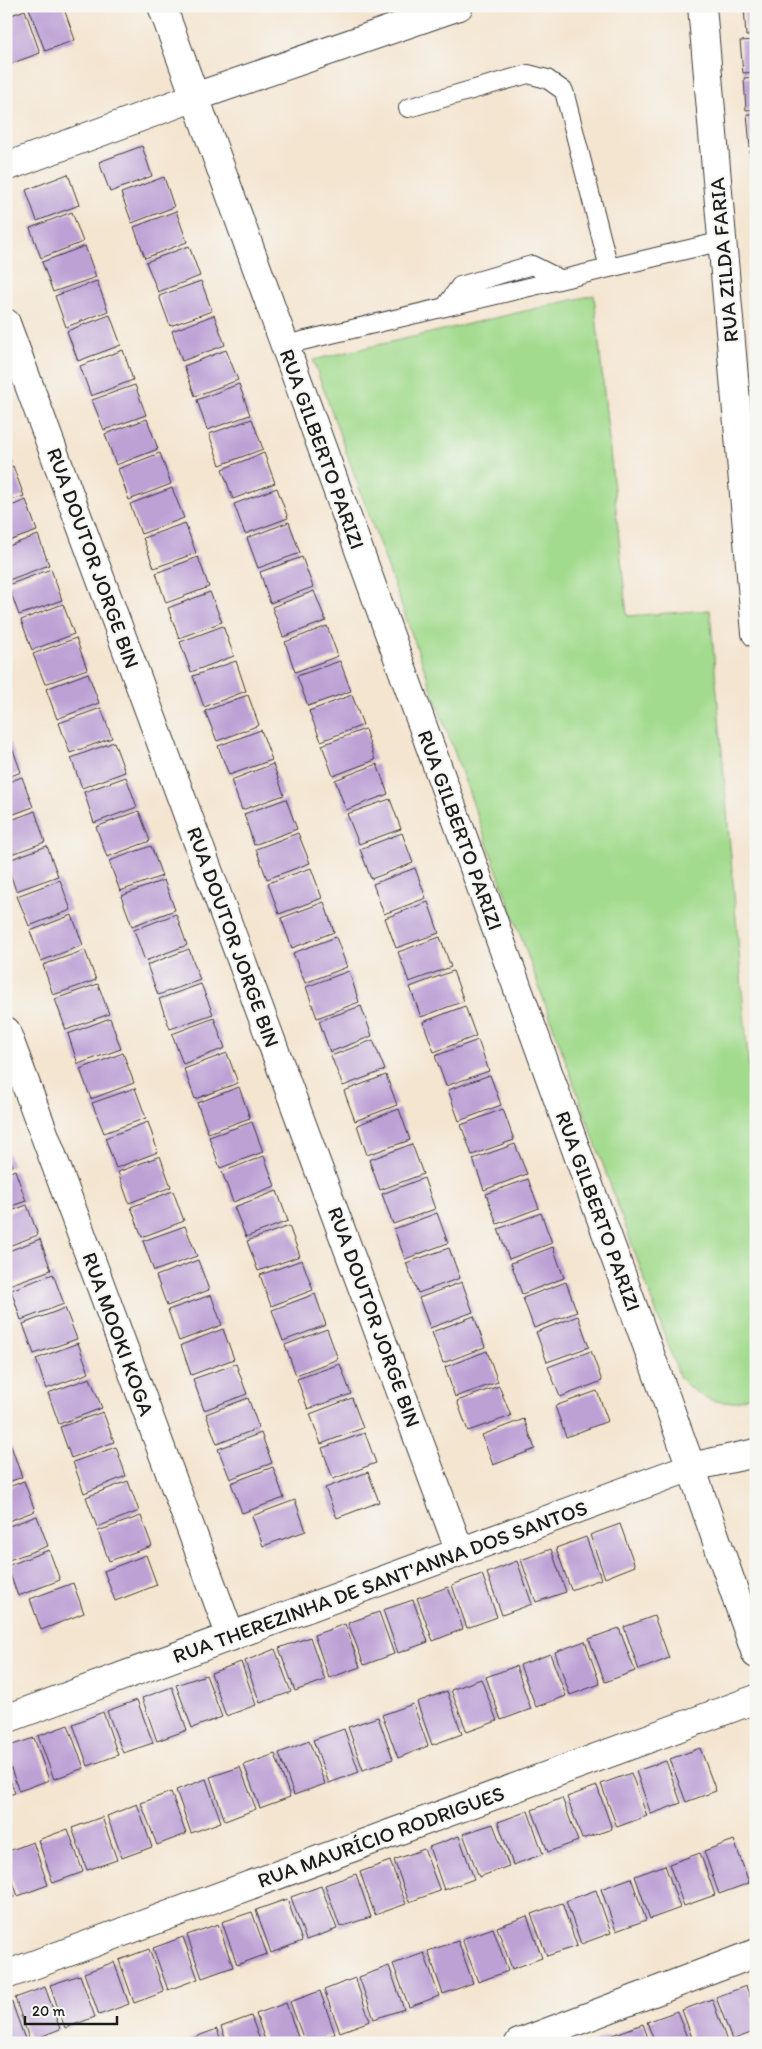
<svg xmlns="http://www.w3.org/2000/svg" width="762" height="2049" font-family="Itim,sans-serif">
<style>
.green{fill:#a3db8e;stroke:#607c55}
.building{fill:#bda1d5}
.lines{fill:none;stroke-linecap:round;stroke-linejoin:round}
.service-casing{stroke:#3c3a37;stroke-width:20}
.minor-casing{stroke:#3c3a37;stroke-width:30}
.service{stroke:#fff;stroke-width:18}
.minor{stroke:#fff;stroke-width:28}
.labels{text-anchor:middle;stroke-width:4.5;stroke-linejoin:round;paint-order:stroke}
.street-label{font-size:21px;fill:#1c1c1c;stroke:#f6f6f2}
</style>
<rect width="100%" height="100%" fill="#f6f6f2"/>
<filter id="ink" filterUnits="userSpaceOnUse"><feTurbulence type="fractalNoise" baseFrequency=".02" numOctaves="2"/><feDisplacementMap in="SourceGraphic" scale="10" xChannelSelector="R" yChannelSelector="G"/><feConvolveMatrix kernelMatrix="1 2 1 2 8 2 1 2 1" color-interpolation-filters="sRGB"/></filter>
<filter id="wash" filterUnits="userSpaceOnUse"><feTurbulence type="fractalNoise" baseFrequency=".0096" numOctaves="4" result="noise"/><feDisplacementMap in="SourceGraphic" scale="20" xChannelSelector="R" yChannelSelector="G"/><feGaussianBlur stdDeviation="1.12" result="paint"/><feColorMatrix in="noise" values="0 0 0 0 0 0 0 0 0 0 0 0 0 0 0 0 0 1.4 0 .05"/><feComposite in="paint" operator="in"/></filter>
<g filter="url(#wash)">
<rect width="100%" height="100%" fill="#f4e5d0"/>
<path class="green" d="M594 295 627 616 710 610 756 1154V1391C730 1413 699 1400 680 1378L313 360Z"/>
<g id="blocks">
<path class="building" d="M35 6H63L75 40 45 51 29 8Z
M744 6H756V35L746 36Z
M25 10 40 53 10 64 6 53V17Z
M756 40V72L743 73 740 41Z
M756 77V109L746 110 744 78Z
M747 114H756V146L750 147Z
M142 146 152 176 110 192 99 162Z
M750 151H756V183H753Z
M68 174 79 205 37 221 26 190Z
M164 177 174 207 132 223 121 193Z
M176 211 187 242 145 258 134 227Z
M72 212 83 242 41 258 30 228Z
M85 246 96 277 53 292 42 262Z
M189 246 200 276 158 292 146 262Z
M97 281 108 311 66 327 55 296Z
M201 281 212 311 170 326 159 296Z
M110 315 121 345 78 361 67 331Z
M214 315 225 345 182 361 172 331Z
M123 350 133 380 91 396 80 366Z
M226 350 238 380 195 396 184 366Z
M239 384 250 415 207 430 197 400Z
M135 385 146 415 104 430 92 400Z
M147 419 158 449 116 465 105 434Z
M252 419 263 449 220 465 209 434Z
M6 448 11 462 6 464Z
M160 453 171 484 129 500 118 469Z
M264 453 275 483 233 499 222 469Z
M13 466 24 496 6 502V468Z
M172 488 184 518 141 534 130 504Z
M277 488 288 518 245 534 234 504Z
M26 500 37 531 6 542V508Z
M289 522 300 553 258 568 247 538Z
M185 523 196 553 154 568 143 538Z
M38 535 49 565 6 581V547Z
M198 557 209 587 166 603 156 573Z
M302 557 313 587 270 603 260 572Z
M51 569 62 600 19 615 8 585Z
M314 591 326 621 283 637 272 607Z
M210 592 222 622 179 638 168 608Z
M63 604 74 634 32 650 21 620Z
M223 626 234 656 191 672 180 642Z
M327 626 338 656 295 672 285 642Z
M76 638 87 669 45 684 33 654Z
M236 661 246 691 204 707 193 676Z
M340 661 351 691 308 706 297 676Z
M88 673 99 703 57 719 46 689Z
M248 695 259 725 217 741 205 711Z
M352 695 363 725 321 741 309 711Z
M101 708 112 738 70 753 59 723Z
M365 729 375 760 333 776 322 745Z
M261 730 272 760 229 775 218 746Z
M10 742 21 772 6 778V744Z
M114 742 125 772 82 788 71 758Z
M273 764 284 795 242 810 231 780Z
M377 764 388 794 346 810 335 780Z
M22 777 33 807 6 817V783Z
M126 777 137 807 94 823 84 792Z
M286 799 297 829 254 845 244 814Z
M390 799 401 829 359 844 347 814Z
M35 811 45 842 6 856V822Z
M139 811 150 841 107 857 96 827Z
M298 833 310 863 267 879 256 849Z
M402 833 413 863 371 879 360 849Z
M47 846 58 876 16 891 6 861Z
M151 846 162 876 120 891 109 861Z
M311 868 322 898 279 914 268 883Z
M415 868 426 898 384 914 373 884Z
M60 880 71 910 29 926 17 896Z
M164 880 175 910 132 926 121 896Z
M324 902 334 932 292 948 281 918Z
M428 902 439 933 396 948 385 918Z
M176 914 187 945 145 961 134 930Z
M72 915 83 945 41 961 30 931Z
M336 937 347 967 305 983 293 953Z
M440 937 451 967 409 982 398 952Z
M189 949 200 980 158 995 147 965Z
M85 950 96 980 53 995 43 965Z
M349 971 359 1002 317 1018 306 987Z
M453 971 464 1001 421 1017 410 987Z
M98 984 109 1014 66 1030 55 999Z
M201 984 213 1014 170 1029 159 999Z
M361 1006 372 1036 330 1052 319 1021Z
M465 1006 476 1036 434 1052 423 1022Z
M110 1018 121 1049 78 1064 68 1034Z
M214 1018 225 1048 183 1064 172 1034Z
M373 1040 385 1070 343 1086 331 1056Z
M478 1040 489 1071 446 1086 435 1056Z
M123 1053 134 1083 91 1099 80 1069Z
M227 1053 238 1083 195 1099 184 1069Z
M386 1075 397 1105 355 1121 344 1091Z
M490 1075 501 1105 459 1121 448 1090Z
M239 1087 250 1118 208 1133 197 1103Z
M135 1088 146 1118 104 1133 92 1103Z
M399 1109 410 1140 367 1155 357 1125Z
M503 1109 514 1140 472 1155 461 1125Z
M148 1122 158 1152 116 1168 105 1138Z
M252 1122 263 1152 220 1168 209 1137Z
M412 1144 423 1174 380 1190 369 1160Z
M515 1144 527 1174 484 1190 473 1159Z
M6 1147 13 1166 6 1168Z
M160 1156 171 1187 129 1203 118 1172Z
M264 1156 275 1186 233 1202 222 1172Z
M15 1170 26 1201 6 1208V1174Z
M424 1178 435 1209 393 1224 382 1194Z
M528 1179 539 1208 497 1224 486 1194Z
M173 1191 184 1221 142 1237 131 1207Z
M277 1191 288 1221 246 1237 234 1207Z
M27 1205 38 1235 6 1247V1213Z
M437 1213 448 1243 405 1259 394 1229Z
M541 1213 552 1243 509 1259 498 1229Z
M185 1226 197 1256 154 1271 143 1241Z
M289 1226 300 1256 258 1271 247 1241Z
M40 1239 51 1270 9 1285 6 1279V1252Z
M553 1247 564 1278 522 1294 511 1263Z
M449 1248 460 1278 418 1293 406 1263Z
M198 1260 209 1290 167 1306 156 1276Z
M302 1260 313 1290 271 1306 260 1275Z
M53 1274 64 1304 21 1320 11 1290Z
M462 1282 473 1312 430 1328 419 1298Z
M566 1282 577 1312 534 1328 523 1298Z
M315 1294 326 1325 283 1341 272 1310Z
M211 1295 222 1325 179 1341 168 1310Z
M65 1308 77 1339 34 1354 23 1324Z
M474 1316 485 1347 443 1363 432 1332Z
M578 1316 589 1347 547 1362 536 1332Z
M223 1329 234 1359 191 1375 181 1345Z
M327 1329 338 1359 296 1375 285 1345Z
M78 1343 89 1373 46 1389 36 1359Z
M487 1351 498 1382 455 1397 445 1367Z
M591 1351 602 1381 560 1397 548 1367Z
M236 1364 247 1394 204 1410 193 1379Z
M340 1364 351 1394 308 1409 297 1379Z
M90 1378 102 1408 59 1424 48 1393Z
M499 1386 511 1416 468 1431 457 1401Z
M597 1391 608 1421 566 1437 555 1406Z
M248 1398 259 1428 217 1444 206 1414Z
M352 1398 363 1428 321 1444 310 1414Z
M103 1412 114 1442 71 1458 60 1427Z
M524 1419 535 1449 493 1465 482 1435Z
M261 1433 272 1463 230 1479 218 1449Z
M365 1433 376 1463 333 1479 322 1448Z
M11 1446 22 1477 6 1483V1448Z
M116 1447 126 1476 84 1493 73 1462Z
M273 1467 284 1498 242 1513 231 1483Z
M368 1472 379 1502 337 1518 325 1488Z
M24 1481 35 1511 6 1522V1488Z
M128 1481 139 1511 97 1527 86 1497Z
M295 1500 306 1531 263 1546 252 1516Z
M37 1516 48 1546 6 1561V1527Z
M141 1516 152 1546 109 1561 98 1531Z
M620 1524 635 1566 605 1578 590 1535Z
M586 1537 601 1579 571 1590 556 1548Z
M551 1549 566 1592 536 1602 521 1560Z
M49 1550 60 1580 18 1596 7 1566Z
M146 1555 157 1585 115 1601 104 1571Z
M517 1561 532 1604 502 1615 487 1573Z
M482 1574 497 1617 467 1628 452 1585Z
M73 1583 84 1613 41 1630 30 1599Z
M448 1587 463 1629 433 1641 417 1598Z
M413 1600 428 1642 398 1653 383 1610Z
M379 1612 394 1654 364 1665 348 1623Z
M654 1616 669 1658 639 1670 624 1627Z
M345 1624 360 1667 329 1678 314 1635Z
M619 1628 635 1671 605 1682 589 1639Z
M310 1637 325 1680 295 1691 279 1648Z
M585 1641 600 1684 570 1695 555 1652Z
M275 1649 291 1692 260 1703 245 1661Z
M550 1654 566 1696 536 1707 520 1665Z
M241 1662 256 1705 226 1716 211 1673Z
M516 1666 531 1709 501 1720 486 1677Z
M206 1675 222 1717 192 1728 176 1685Z
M481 1679 497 1721 467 1732 451 1690Z
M172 1687 187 1730 157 1741 142 1698Z
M447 1691 462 1734 432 1745 417 1702Z
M137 1700 153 1743 123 1753 107 1711Z
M413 1704 428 1746 398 1758 382 1715Z
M103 1712 118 1755 88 1766 73 1724Z
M378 1717 393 1759 363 1770 348 1727Z
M68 1725 84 1768 54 1779 38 1736Z
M344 1729 359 1772 329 1783 313 1740Z
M34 1738 49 1780 19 1791 6 1755V1747Z
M309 1741 325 1784 294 1795 279 1753Z
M700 1748 716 1791 686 1802 670 1759Z
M275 1754 290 1797 260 1808 244 1765Z
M666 1761 681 1803 651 1814 636 1771Z
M240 1767 256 1809 225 1821 210 1777Z
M6 1769 15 1793 6 1796Z
M631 1773 647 1816 617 1827 601 1784Z
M206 1779 221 1822 191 1833 176 1790Z
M597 1786 612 1829 582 1839 567 1797Z
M171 1792 186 1834 157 1845 141 1803Z
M562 1798 578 1841 548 1852 532 1810Z
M137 1804 152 1847 122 1858 107 1816Z
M528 1811 543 1854 513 1865 498 1822Z
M102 1817 117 1860 87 1870 72 1828Z
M493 1824 509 1866 479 1877 463 1834Z
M68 1829 83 1872 53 1883 38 1840Z
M459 1836 474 1879 444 1890 429 1847Z
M734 1840 749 1883 719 1894 704 1851Z
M33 1842 48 1885 18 1896 6 1862V1852Z
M424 1849 440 1891 409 1902 394 1860Z
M700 1853 715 1895 684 1906 669 1864Z
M390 1861 406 1904 375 1915 360 1872Z
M665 1865 680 1908 650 1919 635 1876Z
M356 1874 371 1917 340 1927 325 1885Z
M6 1876 14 1897 6 1900Z
M631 1878 646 1920 616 1931 601 1889Z
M321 1886 337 1929 306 1940 291 1897Z
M596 1890 611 1933 581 1944 566 1901Z
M287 1899 302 1941 271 1953 256 1910Z
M562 1903 577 1946 547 1956 531 1914Z
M252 1912 267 1954 237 1965 222 1922Z
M527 1916 542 1958 512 1969 497 1927Z
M218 1924 233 1967 202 1978 187 1935Z
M493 1928 508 1971 478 1982 462 1939Z
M183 1937 198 1979 168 1990 153 1948Z
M458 1941 473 1983 443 1994 428 1951Z
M149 1949 164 1992 134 2003 119 1960Z
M424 1953 439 1996 409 2007 393 1964Z
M114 1962 129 2004 99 2015 84 1973Z
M389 1966 404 2009 374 2019 359 1977Z
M80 1975 95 2017 65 2028 50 1985Z
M355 1978 370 2021 340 2032 324 1990Z
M746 1986 756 2012V2031L732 2040 716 1997Z
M45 1987 60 2029 30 2041 15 1998Z
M320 1991 335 2034 305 2043 290 2002Z
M712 1999 727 2041 694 2043 682 2010Z
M11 2000 26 2042 24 2043H6V2001Z
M286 2003 300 2043H266L256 2014Z
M677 2011 689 2043H655L647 2022Z
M251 2016 261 2043H227L221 2027Z
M643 2024 650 2043H616L613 2035Z
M217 2029 222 2043H188L187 2040Z
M609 2036 611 2043H591Z"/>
</g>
</g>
<g filter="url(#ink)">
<use href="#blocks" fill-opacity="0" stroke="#3c3a37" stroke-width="1"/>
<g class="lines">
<g class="service-casing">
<path id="service" d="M408 108 528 74 547 79 564 91 609 268
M445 307 460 286 532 265 560 279
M285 345 723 241"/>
</g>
<g class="minor-casing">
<path id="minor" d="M162 6 691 1467 756 1654
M702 6 756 633
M6 167 195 97 459 6
M6 323 460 1552
M6 1031 231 1637
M6 1719 691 1467 756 1453
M6 1975 756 1699
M519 2043 756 1953"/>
</g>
<use href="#service" class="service"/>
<use href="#minor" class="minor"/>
</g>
</g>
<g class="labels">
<g class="street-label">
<text transform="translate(724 260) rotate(-95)" y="7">RUA ZILDA FARIA</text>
<text transform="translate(322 449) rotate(70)" y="7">RUA GILBERTO PARIZI</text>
<text transform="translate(93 558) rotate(70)" y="7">RUA DOUTOR JORGE BIN</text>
<text transform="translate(460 830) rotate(70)" y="7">RUA GILBERTO PARIZI</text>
<text transform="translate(233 937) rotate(70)" y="7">RUA DOUTOR JORGE BIN</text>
<text transform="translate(598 1211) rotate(70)" y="7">RUA GILBERTO PARIZI</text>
<text transform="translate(374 1317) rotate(70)" y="7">RUA DOUTOR JORGE BIN</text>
<text transform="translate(118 1334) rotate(70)" y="7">RUA MOOKI KOGA</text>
<text transform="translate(380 1582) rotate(-20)" y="7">RUA THEREZINHA DE SANT'ANNA DOS SANTOS</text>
<text transform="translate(381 1837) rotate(-20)" y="7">RUA MAURÍCIO RODRIGUES</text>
</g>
</g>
<rect width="762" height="2049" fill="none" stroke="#f6f6f2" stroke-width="25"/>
<path d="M25 2016v8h92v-8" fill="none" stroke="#1c1c1c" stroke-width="2.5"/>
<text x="32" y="2016" font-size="15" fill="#1c1c1c" stroke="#f6f6f2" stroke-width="4" paint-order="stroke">20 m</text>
</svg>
